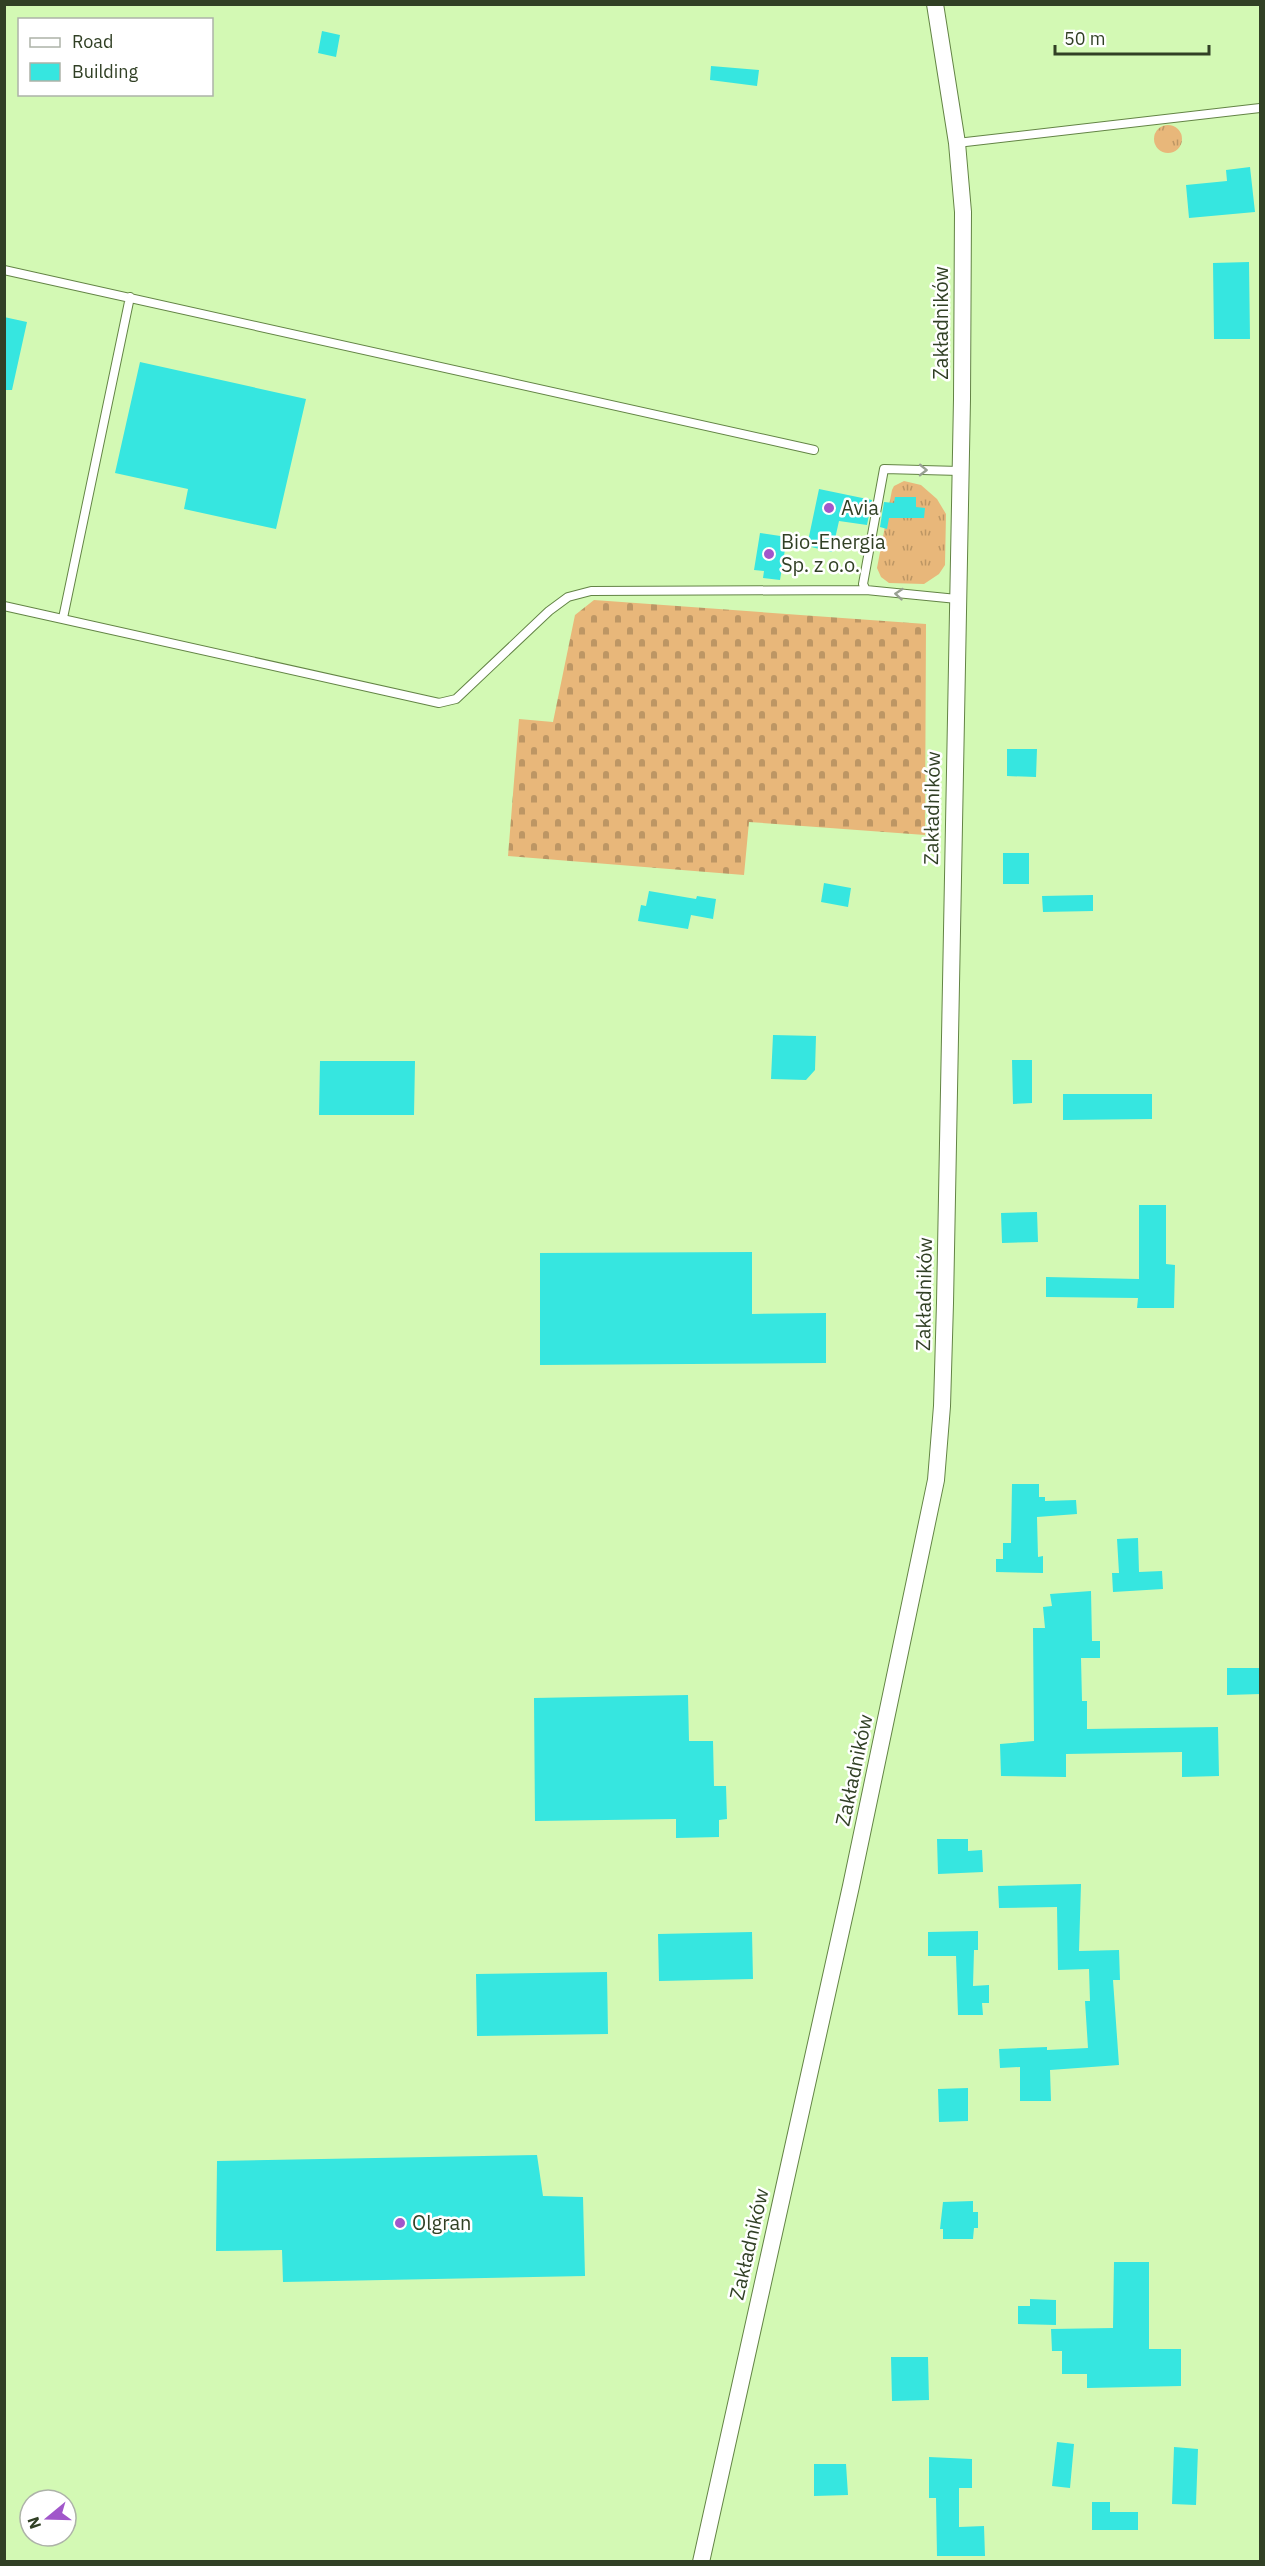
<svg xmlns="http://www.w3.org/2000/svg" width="1265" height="2566" font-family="'IBM Plex Sans',sans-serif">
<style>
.grass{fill:url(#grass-tufts)}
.cemetery{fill:url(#cemetery-stones)}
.building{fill:#36e6e0}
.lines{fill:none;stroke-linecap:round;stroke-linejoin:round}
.service-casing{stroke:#638445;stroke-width:10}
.minor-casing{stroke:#638445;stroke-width:18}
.service{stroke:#fff;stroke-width:8}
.minor{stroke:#fff;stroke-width:16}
.oneway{stroke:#98a092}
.poi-dot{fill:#a157ca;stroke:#fff;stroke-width:2}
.labels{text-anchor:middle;stroke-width:5;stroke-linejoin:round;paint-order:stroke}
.street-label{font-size:20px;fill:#314025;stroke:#fff}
.poi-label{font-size:20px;fill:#314025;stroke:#fff;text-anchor:start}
</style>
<defs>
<pattern id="grass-tufts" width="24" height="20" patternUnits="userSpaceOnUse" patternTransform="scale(1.5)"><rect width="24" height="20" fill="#e8b77a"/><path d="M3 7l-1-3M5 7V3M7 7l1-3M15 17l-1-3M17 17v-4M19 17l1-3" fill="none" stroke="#bd9664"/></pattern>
<pattern id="cemetery-stones" width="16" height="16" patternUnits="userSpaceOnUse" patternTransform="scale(1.5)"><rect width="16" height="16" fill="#e8b77a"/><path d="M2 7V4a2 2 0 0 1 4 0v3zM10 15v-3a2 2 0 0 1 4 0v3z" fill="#bd9664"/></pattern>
</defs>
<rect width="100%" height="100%" fill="#d3f9b4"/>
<path class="grass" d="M1154 139a14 14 0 1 1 28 0a14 14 0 1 1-28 0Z
M904 481 921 485 937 499 946 514 945 565 939 574 924 584 889 583 881 577 877 568 892 490 894 486Z"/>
<path class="cemetery" d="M594 600 926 624 925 835 749 822 744 875 508 856 519 719 553 722 575 615Z"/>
<path class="building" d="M322 31 340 35 336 57 318 53Z
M711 66 759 70 757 86 710 80Z
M1250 167 1255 212 1189 218 1186 185 1227 181 1226 170Z
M1249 262 1250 339H1214L1213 263Z
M4 317 27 322 12 390H4Z
M140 362 306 399 276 529 184 509 188 489 115 473Z
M819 489 872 500 867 525 839 521 832 552 807 546Z
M895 497H916V507L925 508 924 518H889L887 529 880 527 884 502 894 503Z
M760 533 787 537 780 580 763 578 764 571 754 570Z
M1007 749H1037L1036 777 1007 776Z
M1003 853H1029V884H1003Z
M824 883 851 888 848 907 821 902Z
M649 891 696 899 697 896 716 899 713 919 691 915 688 929 638 921 641 905 646 906Z
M1093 895V911L1043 912 1042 896Z
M773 1035 816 1036 815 1070 806 1080 771 1079Z
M1012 1060H1032V1103L1013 1104Z
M320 1061H415L414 1115H319Z
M1063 1094H1152V1119L1063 1120Z
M1139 1205H1166V1264L1175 1265 1174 1308H1137L1138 1298 1046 1297V1277L1139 1279Z
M1037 1212 1038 1242 1002 1243 1001 1213Z
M752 1252V1314L826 1313V1363L540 1365V1253Z
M1012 1484H1039V1497H1045V1501L1076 1500 1077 1514 1037 1517 1038 1557 1043 1556V1573L996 1572V1559H1003V1543H1011Z
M1138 1538 1139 1572 1162 1571 1163 1589 1113 1592 1112 1573H1119L1117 1539Z
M1091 1591 1092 1641H1100V1658H1081L1082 1701H1087V1729L1218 1727 1219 1776 1182 1777V1752L1066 1754V1777L1001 1776 1000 1744 1034 1741 1033 1628H1045L1043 1607 1052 1606 1050 1594Z
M1227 1668H1260V1694L1227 1695Z
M688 1695 689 1741H713L714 1786H726L727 1819 719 1820V1837L676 1838V1819L535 1821 534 1698Z
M937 1839H968V1851L982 1850 983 1872 938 1874Z
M1081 1884 1079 1951 1119 1950 1120 1980H1113L1119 2065 1050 2070 1051 2101H1020V2067L1000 2068 999 2049 1047 2047V2050L1088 2048 1085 2001H1090L1089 1969 1058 1970 1057 1907 999 1908 998 1886Z
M978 1931V1950H974L973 1986 989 1985V2003H982L983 2015H958L956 1956H928V1932Z
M752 1932 753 1979 659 1981 658 1934Z
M607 1972 608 2034 477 2036 476 1974Z
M968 2088V2121L939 2122 938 2089Z
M537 2155 543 2196 583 2197 585 2276 283 2282 282 2250 216 2251 217 2161Z
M973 2201V2212H978V2228H974L973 2239H943V2229H940L943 2202Z
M1114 2262H1149V2349H1181V2386L1087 2388V2374H1062V2351H1052L1051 2329 1113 2328Z
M1030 2299 1056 2300V2325L1018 2324V2306H1030Z
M891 2357H928L929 2400 892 2401Z
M1057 2442 1074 2444 1070 2488 1052 2486Z
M1174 2447 1198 2449 1196 2505 1172 2504Z
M929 2457 972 2459V2488H959V2527L984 2526 985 2556H937L936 2498H929Z
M814 2464H846L848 2495 814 2496Z
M1092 2502H1110V2512H1138V2530H1092Z"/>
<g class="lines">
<g class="service-casing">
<path id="service" d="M957 143 1260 108
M4 270 814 450
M957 599 866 590 863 584 884 469 960 471
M4 606 439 703 456 699 549 611 568 597 591 591 866 590
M63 618 130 297"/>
</g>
<g class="minor-casing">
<path id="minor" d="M701 2562 851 1886 936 1480 942 1406 945 1303 962 399 963 212 957 143 935 4"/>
</g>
<use href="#service" class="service"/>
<use href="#minor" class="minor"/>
</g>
<defs><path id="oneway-chevron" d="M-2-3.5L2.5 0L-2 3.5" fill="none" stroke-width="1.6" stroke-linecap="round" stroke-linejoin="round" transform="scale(1.5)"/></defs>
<g class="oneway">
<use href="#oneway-chevron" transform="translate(923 470) rotate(1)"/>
<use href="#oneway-chevron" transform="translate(899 594) rotate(-175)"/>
</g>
<g class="poi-dot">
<circle cx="829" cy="508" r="6"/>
<circle cx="769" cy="554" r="6"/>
<circle cx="400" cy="2223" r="6"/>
</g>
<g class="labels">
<g class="street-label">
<text transform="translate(941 323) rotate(-90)" y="7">Zakładników</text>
<text transform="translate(932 808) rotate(-89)" y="7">Zakładników</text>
<text transform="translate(924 1294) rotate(-89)" y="7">Zakładników</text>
<text transform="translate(854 1770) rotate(-78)" y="7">Zakładników</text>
<text transform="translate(749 2244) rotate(-77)" y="7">Zakładników</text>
</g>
<g class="poi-label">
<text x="841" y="515">Avia</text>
<text x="781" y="549">Bio-Energia<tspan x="781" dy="23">Sp. z o.o.</tspan></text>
<text x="412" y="2230">Olgran</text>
</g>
</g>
<rect width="1265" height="2566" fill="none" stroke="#314025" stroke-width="12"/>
<rect x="18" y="18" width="195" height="78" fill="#ffffff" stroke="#adb3a8" stroke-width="1.5"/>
<rect x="30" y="38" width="30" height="9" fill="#ffffff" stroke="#adb3a8" stroke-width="1.5"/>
<text x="72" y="48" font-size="18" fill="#314025">Road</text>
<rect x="30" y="63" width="30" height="18" fill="#36e6e0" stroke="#adb3a8" stroke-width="1.5"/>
<text x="72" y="78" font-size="18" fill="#314025">Building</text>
<g transform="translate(48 2518) rotate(251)"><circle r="28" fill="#ffffff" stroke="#adb3a8" stroke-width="1.5"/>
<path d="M0-4.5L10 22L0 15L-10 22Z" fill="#a157ca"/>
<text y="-9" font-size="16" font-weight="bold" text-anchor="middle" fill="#314025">N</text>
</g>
<path d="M1055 45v9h154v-9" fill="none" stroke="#314025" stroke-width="3"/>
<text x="1064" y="45" font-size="18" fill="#314025" stroke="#ffffff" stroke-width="4.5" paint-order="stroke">50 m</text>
</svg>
